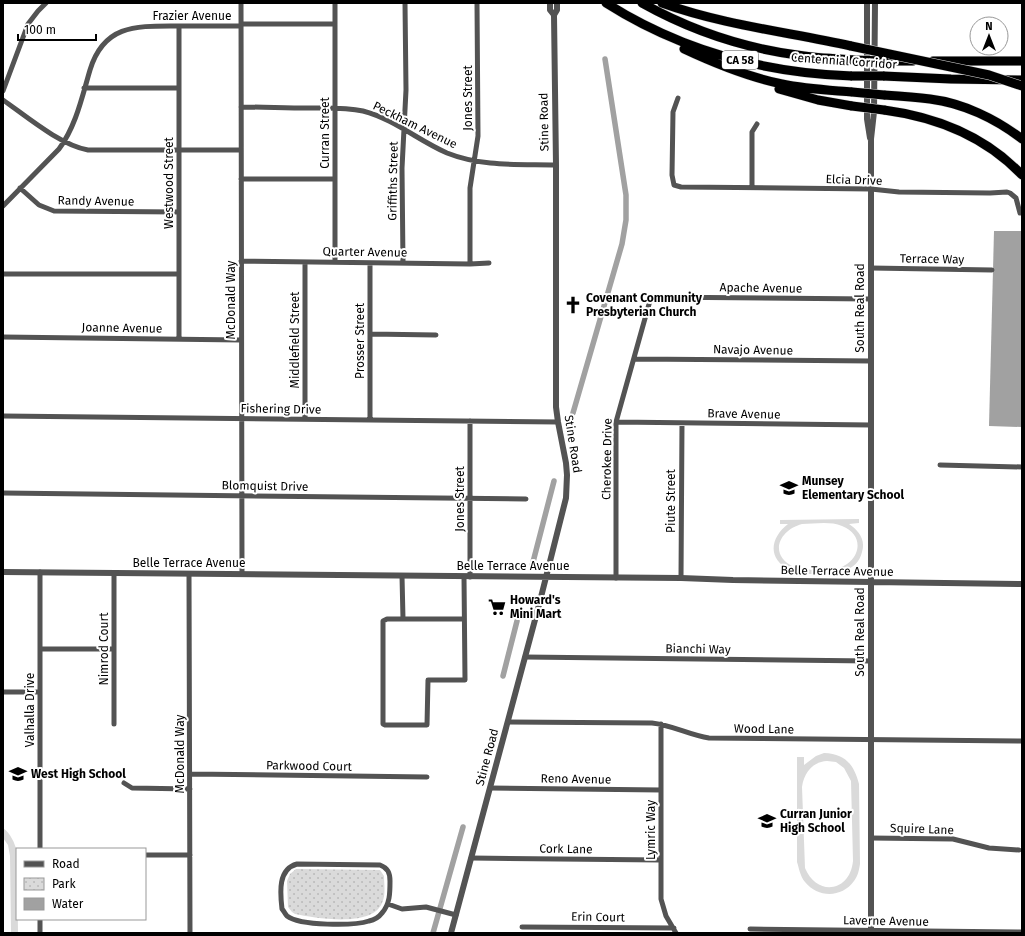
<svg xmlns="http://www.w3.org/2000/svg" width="1025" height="936" font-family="'Fira Sans',sans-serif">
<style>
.grass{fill:#dadada;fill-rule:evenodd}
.park{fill:url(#park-dots)}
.water{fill:#a1a1a1}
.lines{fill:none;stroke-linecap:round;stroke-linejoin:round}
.canal{stroke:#a1a1a1;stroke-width:5.5}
.motorway-casing{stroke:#dbdbdb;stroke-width:10}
.minor{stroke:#535353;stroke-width:5}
.tertiary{stroke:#535353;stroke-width:6}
.motorway{stroke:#000;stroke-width:9}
.motorway-bridge-casing{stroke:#dbdbdb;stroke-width:10;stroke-linecap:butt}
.motorway-bridge{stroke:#000;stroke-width:9}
.labels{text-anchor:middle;stroke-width:4;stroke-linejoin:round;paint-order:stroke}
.shield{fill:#fff;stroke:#4c4c4c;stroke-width:1}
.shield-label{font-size:11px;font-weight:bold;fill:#000}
.street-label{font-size:12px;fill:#000;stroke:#fff}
.poi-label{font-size:12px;font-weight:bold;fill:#000;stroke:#fff;text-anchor:start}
</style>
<defs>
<pattern id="park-dots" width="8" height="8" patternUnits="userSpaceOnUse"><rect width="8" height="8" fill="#dadada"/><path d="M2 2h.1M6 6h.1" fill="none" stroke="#b9b9b9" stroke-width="1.8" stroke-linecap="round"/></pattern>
</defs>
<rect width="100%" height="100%" fill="#fff"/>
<path class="grass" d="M859 519V523L849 524C858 530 866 539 862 552 857 573 835 573 817 574 808 574 799 574 790 570 767 559 770 538 788 524H780V520ZM802 524C814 524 830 521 842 526 868 536 859 566 833 569 822 570 805 571 794 567 768 555 779 530 802 524Z
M824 753C846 754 854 765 859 784L860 864C859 870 858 876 854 881 842 898 818 898 805 882 800 876 799 868 797 862V757H804V765L816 756ZM827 761 836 762 844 768 851 781 853 861C850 892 817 897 805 868L802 787C804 773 812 762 827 761Z
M3 828C11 834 14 842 17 851L18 933H11L10 856 8 845 3 838Z"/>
<path class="park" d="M296 869 380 870 384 876C384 884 386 895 382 903 372 928 315 918 295 914L292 912 288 907 287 881 290 874Z"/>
<path class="water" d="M994 231H1022V427L989 426Z"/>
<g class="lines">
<path class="canal" d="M573 413 622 244 626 220V195L605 59
M532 566 554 481
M503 676 517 621
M433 933 463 827"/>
<g class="motorway-casing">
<path id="motorway" d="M606 3C680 50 765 73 852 76
M642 3C692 31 747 49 804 56 820 58 837 59 853 60
M662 3C723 25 788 32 851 46
M684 49C716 64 748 77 782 84 805 89 828 90 852 92
M884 61H913
M933 61H1022
M883 76 951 79 1022 80
M779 89 818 100 852 106
M884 95C900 96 915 97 930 99 963 103 996 119 1022 139
M884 110C936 117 985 136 1022 175"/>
</g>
<path class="minor" d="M241 3 242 574
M335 3V262
M241 24H335
M179 26V339
M84 88H179
M3 91 28 24 38 11 46 3
M678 98 673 112 672 175 674 185 681 187 871 189 899 192 990 193 1007 192 1010 193 1016 198 1020 213
M3 100C26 116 60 145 88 150H241
M241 107C263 107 286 108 308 108 326 108 345 107 363 111 394 119 419 141 447 153 482 167 519 164 556 165
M241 179H335
M752 187V132L757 124
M20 188 39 205 54 211 179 212
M3 206 59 149C76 126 82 97 90 70 104 24 137 26 177 26 198 26 219 26 241 26
M241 261 470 264 489 263
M305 262V419
M370 263V420
M403 263 402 168 406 90 405 3
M470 264V188L478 136 477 3
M871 268 992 270
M3 274H179
M370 334 436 335
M3 337 241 340
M634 359 871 361
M3 416 558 422
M470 421V577
M616 422 871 425
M940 465 1022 467
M3 493 526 499
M40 572V849
M189 574 190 933
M402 576 403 619
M464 577 465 680H428L427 725H385L383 724V621L387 619H464
M616 578V422L651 297 871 299
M681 578 682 423
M40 649H114
M525 657 871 661
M3 692H40
M508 722 652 723C672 725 689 735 709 738L1022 741
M114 724V573
M661 724V899L666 916 676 933
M190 774 427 777
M124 783 132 788 190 789
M490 788 661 790
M871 838 953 839 989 848 1019 850
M145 855H190
M471 858 661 860
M297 864 380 865C388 868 390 873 390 881 390 893 390 904 382 913 379 917 374 920 369 921 354 926 300 926 287 916 285 914 284 911 282 909 280 892 278 869 297 864Z
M388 904 402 909 426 907 456 915
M40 919V933
M522 927 674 928
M750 929 1022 932"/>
<path class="tertiary" d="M550 3V10L554 15
M867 3V119L870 138
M3 572 681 578 733 580 1022 584
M451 933 539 605 566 498 567 475 566 463 558 422 556 407V165L554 15 557 10V3
M871 933V139L874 112 875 3"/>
<use href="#motorway" class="motorway"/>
<g class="motorway-bridge-casing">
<path id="motorway-bridge" d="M851 46 989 75 1022 86
M853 60 884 61
M852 76H883
M852 92 884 95
M852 106 884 110"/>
</g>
<use href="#motorway-bridge" class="motorway-bridge"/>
</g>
<defs>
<g id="church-bare" transform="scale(1.38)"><path d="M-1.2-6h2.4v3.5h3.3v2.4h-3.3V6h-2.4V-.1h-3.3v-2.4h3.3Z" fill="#000" stroke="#fff" stroke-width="2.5" paint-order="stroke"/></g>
<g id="school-bare" transform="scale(1.38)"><path d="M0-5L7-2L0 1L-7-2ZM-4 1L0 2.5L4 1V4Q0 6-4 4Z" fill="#000" stroke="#fff" stroke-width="2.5" paint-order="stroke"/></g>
<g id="supermarket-bare" transform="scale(1.38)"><path d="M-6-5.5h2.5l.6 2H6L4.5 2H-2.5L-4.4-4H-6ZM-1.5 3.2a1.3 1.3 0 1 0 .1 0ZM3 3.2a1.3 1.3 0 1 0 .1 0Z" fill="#000" stroke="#fff" stroke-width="2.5" paint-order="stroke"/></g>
</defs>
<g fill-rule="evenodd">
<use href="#church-bare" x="573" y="305"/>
<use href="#school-bare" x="789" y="488"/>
<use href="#supermarket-bare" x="497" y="607"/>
<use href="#school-bare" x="18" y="774"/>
<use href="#school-bare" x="767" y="821"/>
</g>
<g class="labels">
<rect class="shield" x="722" y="51" width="36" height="18" rx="3"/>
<g class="shield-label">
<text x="740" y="64">CA 58</text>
</g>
<g class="street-label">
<text x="192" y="20">Frazier Avenue</text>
<text transform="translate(844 61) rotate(4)" y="4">Centennial Corridor</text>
<text transform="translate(468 98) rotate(-90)" y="4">Jones Street</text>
<text transform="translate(544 122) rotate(-91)" y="4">Stine Road</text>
<text transform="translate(415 125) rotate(26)" y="4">Peckham Avenue</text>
<text transform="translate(325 133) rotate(-90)" y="4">Curran Street</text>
<text transform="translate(854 180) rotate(2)" y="4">Elcia Drive</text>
<text transform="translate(393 181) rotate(-89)" y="4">Griffiths Street</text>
<text transform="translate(169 183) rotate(-90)" y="4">Westwood Street</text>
<text transform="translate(96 201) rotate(1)" y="4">Randy Avenue</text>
<text transform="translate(365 252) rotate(1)" y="4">Quarter Avenue</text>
<text transform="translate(932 259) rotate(1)" y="4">Terrace Way</text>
<text transform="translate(761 288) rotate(1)" y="4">Apache Avenue</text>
<text transform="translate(231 300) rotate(-90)" y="4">McDonald Way</text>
<text transform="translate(860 308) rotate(-90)" y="4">South Real Road</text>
<text transform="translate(122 328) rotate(1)" y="4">Joanne Avenue</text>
<text transform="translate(295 340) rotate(-90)" y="4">Middlefield Street</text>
<text transform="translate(360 341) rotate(-90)" y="4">Prosser Street</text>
<text transform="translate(753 350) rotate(1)" y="4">Navajo Avenue</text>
<text transform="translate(281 409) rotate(1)" y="4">Fishering Drive</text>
<text transform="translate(744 414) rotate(1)" y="4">Brave Avenue</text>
<text transform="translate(573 444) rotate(81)" y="4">Stine Road</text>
<text transform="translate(607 459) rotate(-89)" y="4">Cherokee Drive</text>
<text transform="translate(265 486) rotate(1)" y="4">Blomquist Drive</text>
<text transform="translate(460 499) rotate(-90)" y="4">Jones Street</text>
<text transform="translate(671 501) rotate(-90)" y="4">Piute Street</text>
<text x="189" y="567">Belle Terrace Avenue</text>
<text x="513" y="570">Belle Terrace Avenue</text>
<text transform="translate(837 571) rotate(1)" y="4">Belle Terrace Avenue</text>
<text transform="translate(860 632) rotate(-90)" y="4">South Real Road</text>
<text transform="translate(104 649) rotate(-90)" y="4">Nimrod Court</text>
<text transform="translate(698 649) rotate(1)" y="4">Bianchi Way</text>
<text transform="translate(30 710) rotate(-90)" y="4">Valhalla Drive</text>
<text transform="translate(764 729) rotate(1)" y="4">Wood Lane</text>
<text transform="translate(180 754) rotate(-90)" y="4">McDonald Way</text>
<text transform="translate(487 757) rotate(-75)" y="4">Stine Road</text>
<text transform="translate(309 766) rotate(1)" y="4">Parkwood Court</text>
<text transform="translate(576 779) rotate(1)" y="4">Reno Avenue</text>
<text transform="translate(922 829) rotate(2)" y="4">Squire Lane</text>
<text transform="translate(651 830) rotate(-90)" y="4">Lymric Way</text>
<text transform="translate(566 849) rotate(1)" y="4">Cork Lane</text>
<text transform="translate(598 917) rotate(1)" y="4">Erin Court</text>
<text transform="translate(886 921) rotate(1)" y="4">Laverne Avenue</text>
</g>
<g class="poi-label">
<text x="586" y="302">Covenant Community<tspan x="586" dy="14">Presbyterian Church</tspan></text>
<text x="802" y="485">Munsey<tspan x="802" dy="14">Elementary School</tspan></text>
<text x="510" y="604">Howard's<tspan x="510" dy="14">Mini Mart</tspan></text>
<text x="31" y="778">West High School</text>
<text x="780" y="818">Curran Junior<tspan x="780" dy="14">High School</tspan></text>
</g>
</g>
<rect width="1025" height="936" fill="none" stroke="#000000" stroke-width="8"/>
<rect x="16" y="848" width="130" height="72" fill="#ffffff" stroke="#999999"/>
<rect x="24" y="861" width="20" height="6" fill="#535353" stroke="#999999"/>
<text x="52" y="868" font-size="12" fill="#000000">Road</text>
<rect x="24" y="878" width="20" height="12" fill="url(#park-dots)" stroke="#999999"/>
<text x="52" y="888" font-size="12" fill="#000000">Park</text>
<rect x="24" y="898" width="20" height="12" fill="#a1a1a1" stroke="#999999"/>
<text x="52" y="908" font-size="12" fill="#000000">Water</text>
<g transform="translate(989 36)"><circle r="19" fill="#ffffff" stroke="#999999"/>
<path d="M0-3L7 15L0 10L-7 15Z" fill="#000000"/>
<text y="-6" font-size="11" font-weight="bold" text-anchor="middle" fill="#000000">N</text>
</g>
<path d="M18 34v6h78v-6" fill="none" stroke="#000000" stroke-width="2"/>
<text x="24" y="34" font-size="12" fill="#000000" stroke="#ffffff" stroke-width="3" paint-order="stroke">100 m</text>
</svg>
